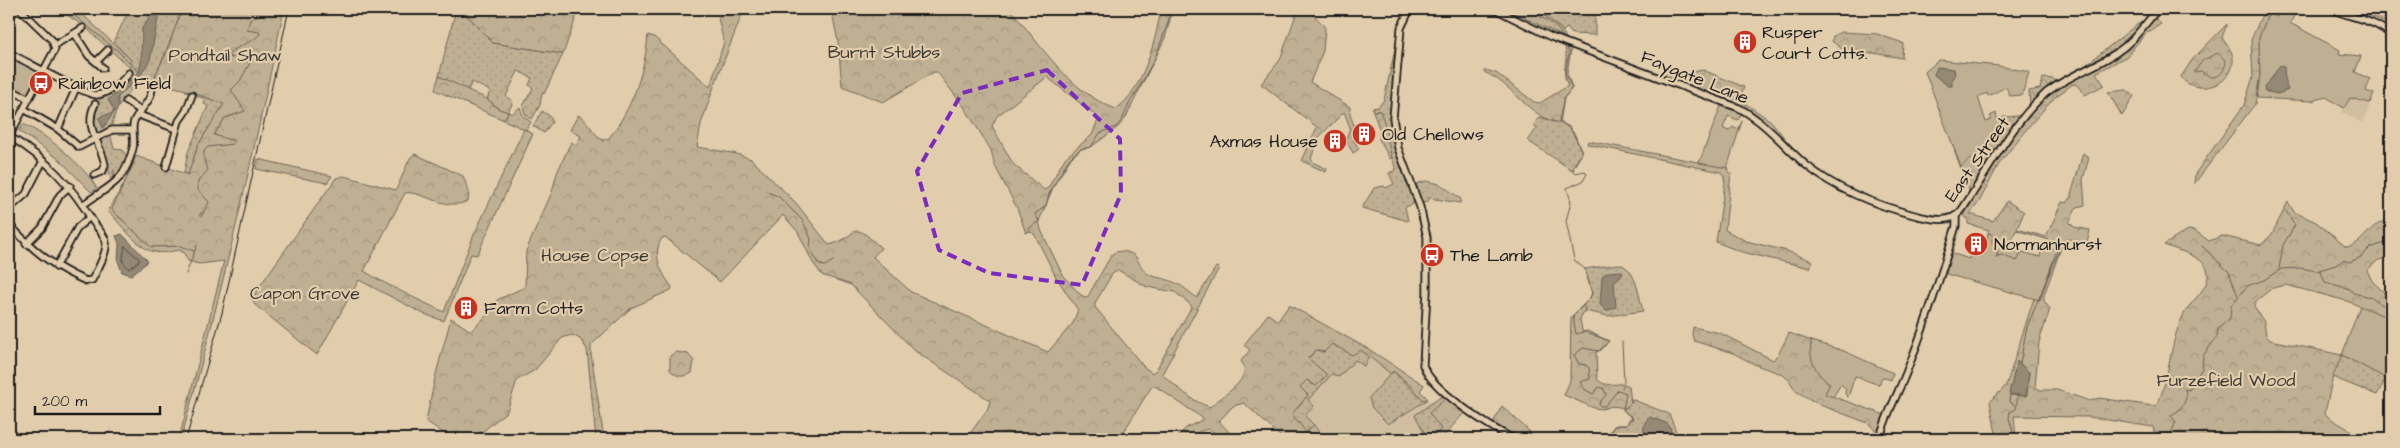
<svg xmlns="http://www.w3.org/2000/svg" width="2400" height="448" font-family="'Architects Daughter',sans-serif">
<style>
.built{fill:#d1bd9f}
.grass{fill:url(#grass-dots);stroke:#6e6658}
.forest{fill:url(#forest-crowns);stroke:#6e6658;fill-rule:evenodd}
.wetland{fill:url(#wetland-marsh);stroke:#6e6658}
.green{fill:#c0b093;stroke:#6e6658}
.water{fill:#958974;stroke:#655d51}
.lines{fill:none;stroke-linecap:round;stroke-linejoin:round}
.shore{stroke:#4c483f;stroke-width:1}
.stream{stroke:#655d51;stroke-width:1}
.minor-casing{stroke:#1c1c1c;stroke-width:9}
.minor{stroke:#e1ccab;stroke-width:5.5}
.rail{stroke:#1c1c1c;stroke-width:1}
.marked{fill:none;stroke:#7b2cbf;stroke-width:4;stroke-dasharray:10 6;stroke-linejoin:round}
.labels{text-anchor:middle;stroke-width:4.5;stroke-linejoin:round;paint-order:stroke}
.poi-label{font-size:18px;fill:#1c1c1c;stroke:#e1ccab;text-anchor:start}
.park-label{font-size:18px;fill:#3d3a34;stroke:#e1ccab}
.street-label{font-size:18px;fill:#1c1c1c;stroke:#e1ccab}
</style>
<defs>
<pattern id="grass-dots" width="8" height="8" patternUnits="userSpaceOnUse" patternTransform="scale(1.25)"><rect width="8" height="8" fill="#c0b093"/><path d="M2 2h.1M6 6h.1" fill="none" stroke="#a4977e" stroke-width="1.8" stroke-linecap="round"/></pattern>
<pattern id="forest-crowns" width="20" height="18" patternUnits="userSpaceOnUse" patternTransform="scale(1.25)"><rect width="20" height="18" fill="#c0b093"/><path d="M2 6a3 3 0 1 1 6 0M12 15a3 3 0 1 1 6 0" fill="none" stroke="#a4977e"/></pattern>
<pattern id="wetland-marsh" width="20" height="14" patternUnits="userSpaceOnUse" patternTransform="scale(1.25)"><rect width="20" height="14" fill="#c0b093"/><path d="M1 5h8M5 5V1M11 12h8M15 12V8" fill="none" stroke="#a4977e"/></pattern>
</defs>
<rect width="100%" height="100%" fill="#e1ccab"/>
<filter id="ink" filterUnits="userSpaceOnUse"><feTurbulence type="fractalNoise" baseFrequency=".02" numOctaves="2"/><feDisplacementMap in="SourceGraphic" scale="10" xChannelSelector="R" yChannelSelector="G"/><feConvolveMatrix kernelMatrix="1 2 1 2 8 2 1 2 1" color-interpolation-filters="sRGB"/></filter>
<g filter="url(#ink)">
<path class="built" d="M2350 97 2370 103 2363 123 2342 112Z
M1332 344 1353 355 1361 349 1393 371 1426 401 1428 399 1437 406 1429 413 1441 429 1432 439H1324L1314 425 1306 433 1292 412Z"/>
<path class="grass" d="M129 9H182C175 31 166 51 157 72 154 77 156 81 154 86L140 84C124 92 114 112 111 129L96 136C80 99 116 93 133 70L129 67 131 60 114 42Z
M456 9 467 15 493 43 563 54 544 94 542 93 540 105 532 119 525 114 523 106 533 88 529 85 532 78 518 71 506 96 513 102 508 112 512 114 520 107 523 116 531 122 526 130 504 120 508 112 499 109 487 99 490 91 472 82 468 90 439 76Z
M1537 9H1595V35L1572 34 1567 28 1563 31Z
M1395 49 1390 134 1416 203 1405 207 1408 221 1362 208 1374 188 1384 186 1386 188 1394 184 1389 173 1396 170 1385 135 1386 130 1380 111H1373L1372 108 1378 107 1384 100Z
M186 90 224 104 198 145 188 175 184 173 188 152 208 106 204 104 205 99 186 92Z
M542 111 551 117 552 122 544 133 533 126Z
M1539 117 1568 126 1575 135 1582 153 1572 170 1528 141 1537 128 1534 125Z
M110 133 114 149 123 150 126 156 117 177 111 180 107 160 98 139Z
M1426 181 1440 184 1461 199 1460 203 1429 198 1428 202 1422 203 1416 184Z
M1618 264C1636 266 1639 297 1643 311L1608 316 1585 311 1583 305 1590 298 1592 293 1585 269Z
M1332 344 1351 354 1361 349 1369 356 1364 366 1355 360 1339 377 1332 374 1308 400 1314 406 1305 416 1314 425 1306 433 1294 419 1292 412 1308 395 1300 387 1307 380 1313 385 1327 375 1308 359 1316 350Z
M2342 355 2386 378 2377 395 2332 377Z
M1393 371C1401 378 1419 398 1427 400L1388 424 1372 408 1369 398Z
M1442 396 1447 397 1441 429 1432 439H1428L1415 415Z
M1631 399 1669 414 1679 439 1614 437 1610 432 1614 426 1627 425 1629 420 1633 419 1623 410 1631 403Z"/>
<path class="forest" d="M59 9H71L81 13 129 58 132 62 129 67 86 28Z
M182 9H284C254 153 221 297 181 439H179L224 261 199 264 188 261 184 253 179 250C172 251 163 254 155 252 139 250 119 222 108 211L124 184 136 156 188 175 198 145 224 104 186 90 156 82V73L165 56Z
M457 9H579L563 54 493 43 467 15Z
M726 9H744L713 89 701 124 697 147 737 154 751 159 796 203 829 245C862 237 847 216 881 248L873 257 911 292 1048 352 1073 323 1078 310 1056 277 1035 235 1030 231 1026 233 1017 208 995 166 991 150 965 108 937 72H934L883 102 842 86 838 41 831 9H1010C1040 44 1070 93 1116 109 1143 91 1156 39 1161 9H1173L1165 38 1125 119 1118 127 1091 147 1081 149 1073 155 1054 185 1039 221 1041 230 1063 276 1081 295 1087 298 1112 254C1119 249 1130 251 1136 257 1148 282 1152 273 1173 282 1182 285 1189 292 1197 298L1216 267 1219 268 1162 374C1176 386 1192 402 1210 407 1221 396 1255 379 1241 361L1250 350 1244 345 1268 314 1278 321 1289 305 1370 350 1424 385 1420 391 1428 399 1423 400 1411 386 1393 371 1391 374 1361 350 1352 355 1332 344 1324 352 1316 350 1308 358 1327 375 1316 386 1307 380 1300 387 1308 395 1292 414 1306 432 1314 425 1324 439H1283L1244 403 1233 406 1219 421 1235 439H1223L1209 429C1195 431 1191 439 1175 439L1186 428 1204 419 1155 386H1152L1119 439H966L987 410 990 402 988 399 915 351 851 285 822 275 813 263 798 232 783 215 720 282 665 237 662 238C651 255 662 274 672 287L671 290 631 308 591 345V354L604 439H596L587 349 580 339 572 335 562 338 535 370 517 380 507 411 474 439H452L426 421 435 378 451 318 471 331 491 311 497 300 525 287 526 251 552 192 557 173 571 142 576 145 581 136 570 130 578 115 584 119 599 138 603 140 609 138C632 109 645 71 648 35L654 37 710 87 724 42 718 18ZM1047 77 1094 114 1098 120 1092 135 1065 158 1048 188 1044 190 1013 164 992 126 997 116ZM1118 270 1147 287 1175 292 1192 306 1156 370 1152 373 1143 366 1095 307V303L1112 274Z
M1298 9C1309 9 1320 20 1325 28L1323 51 1310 82 1350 107C1348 119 1358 124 1354 141L1359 149 1353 153 1346 140 1350 127 1344 112 1318 138 1311 159 1314 163 1327 169 1326 172 1302 161 1317 127 1261 84 1280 60Z
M1507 9H1537L1561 29 1566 38Z
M2264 10 2269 13 2259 37 2260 75 2255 104 2194 184 2195 174 2244 105 2253 77 2251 40Z
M2154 17 2161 24 2145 34 2127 56 2096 73 2104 85 2085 95 2077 85 2073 84 2055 97 2029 126 1999 164 1979 202 1970 214 1993 221 2007 201 2024 212 2017 229 2046 237 2062 202 2067 203 2070 199 2083 153 2089 158 2083 179 2085 205 2077 207 2069 222 2074 227 2090 230 2087 243 2068 239 2064 240 2044 295V301L2050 309 2039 342 2035 387 2040 390H2057L2090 401 2099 398 2152 406 2157 405C2171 376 2169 340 2185 312 2192 300 2213 285 2207 269 2203 256 2176 250 2164 245L2188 230 2195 231 2209 241 2222 236 2261 245 2272 234 2288 202 2294 212 2316 222 2346 247C2365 246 2369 219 2391 222V257L2378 260 2367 270 2372 281 2391 299V319L2347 301 2286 285 2272 288 2255 302 2254 307 2264 322 2266 335 2270 340 2342 355 2333 376 2325 413 2328 417 2365 439H2156L2153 427 2089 417 2014 416 2016 439H1997L1990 402C1995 394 2002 393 2007 383L2034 298 2040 300 2059 243 2016 230 2010 245 2013 249 2022 252 2018 261 1997 255 1998 250 1992 243 1993 235 1988 233 1989 230 1968 224V219L1964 216 2002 149 2047 95 2058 86 2126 48ZM2018 362 2029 372 2027 395 2025 396 2010 395Z
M2145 20 2120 46 2082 68 2135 26Z
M2227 24 2222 37C2225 44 2232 49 2233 58 2235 86 2195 97 2181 77L2192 60Z
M1841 32 1877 34 1903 43 1902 58 1873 53 1851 56 1832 41 1833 36Z
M1565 47 1571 49 1567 73 1572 88 1564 98 1560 123C1526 116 1515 85 1484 72L1485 70 1496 73 1534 102 1540 103 1568 86C1560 70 1569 62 1565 47Z
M1703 70 1744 87 1740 100 1771 121 1791 146 1768 124 1744 108 1662 75 1664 71 1683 77 1692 72Z
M439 76 487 99 499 109 508 112 504 120 435 90Z
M2043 78 2053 79 2058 82 2038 99 1970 193 1954 150 1959 148 1978 154 1996 137 2003 117C2016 116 2020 118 2030 106L2029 91 2040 89Z
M2127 90 2134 96 2122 116 2108 92Z
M1373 111H1380C1387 126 1387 142 1392 158L1390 159 1379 139 1380 131Z
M23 124C45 133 86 167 97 189L91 192 59 159 19 131Z
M524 129 533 134 477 255 471 254 444 321 424 314 359 280 317 355 254 304 253 298 257 290 336 178 344 176 396 190 410 158 415 154 463 176 469 192 468 201C445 212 421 190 405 193L364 271C390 287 417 299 444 312L473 237Z
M1588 141 1729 168 1728 172 1731 173 1725 230 1746 241 1787 251 1812 261 1810 268 1742 252 1716 242 1725 183 1724 176 1721 172 1587 144Z
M258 159 332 176 327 183 256 169Z
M1583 305 1585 309 1580 319 1582 331 1609 341 1601 350 1596 352 1597 379C1607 390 1618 380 1629 386L1631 403 1625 408 1612 406 1602 409 1594 408 1564 395 1570 381 1571 317Z
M1693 327 1720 333 1773 360 1779 353 1789 333 1812 341C1808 356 1816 376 1830 383L1826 394 1885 415 1877 432 1868 423 1820 405 1796 391 1789 380 1782 374 1756 365 1733 353 1694 341 1692 335Z
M676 352 688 354 694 361 692 373C683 378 677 377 670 370V356Z
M1447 397 1464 413 1441 439H1432L1441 429 1429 413Z
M1502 406 1530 432 1527 439H1520L1493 423Z"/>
<path class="wetland" d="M2218 53 2226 61C2225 71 2220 78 2210 77L2201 71 2194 72 2203 60Z"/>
<path class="green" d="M2282 9H2298L2290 23 2340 50 2339 54 2361 56 2355 72 2370 79 2366 91 2374 94 2370 103 2350 98 2344 108 2326 97 2312 101 2257 98 2260 75 2259 37 2269 13 2277 17Z
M2362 9H2391V25L2361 12Z
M9 55 10 58 38 72 30 94 26 96 9 86Z
M1939 60 1999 66 2029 72 2022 95 2010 96 2006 87 1988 96 1987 93 1978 97 1986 122 1992 119 1990 116 1996 113 1997 119 2001 120C1993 148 1979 149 1961 167L1925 72Z
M1721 106 1742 113 1738 120 1728 116 1723 128 1728 131 1733 127 1738 130 1742 121 1727 168 1699 163Z
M1988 233 1993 235 1992 242 1998 250 1996 258 2001 255 2017 261 2022 252 2040 257 2041 251 2038 250 2040 245 2057 250 2039 300 1946 274 1951 253 1969 259 1972 249 1976 251 1977 247 1985 248Z
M2360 306 2391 319V381L2342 355Z
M1812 341 1844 351 1893 373 1891 380 1882 377 1879 385 1855 376 1848 397 1845 394 1846 389 1841 384 1833 397 1825 394 1830 383C1816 376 1807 356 1812 341Z"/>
<path class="water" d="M156 9H160L150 60 139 77 118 97V107L103 128 99 118 103 115 111 114 114 110 108 100 139 72 141 63 142 28Z
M2280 65 2284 67 2285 82 2288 90 2278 94 2266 92 2265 88Z
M1937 67 1954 69 1955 74 1952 79V86H1948L1934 75Z
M122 234 147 260 145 264 131 275 122 272 118 261 119 243 116 236Z
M1622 271 1623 274 1614 282 1616 307 1606 311 1600 305 1602 276 1608 272Z
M2017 361 2029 372 2026 396 2009 394Z
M1650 417 1668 424 1671 429 1668 439H1646C1643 431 1642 423 1650 417Z"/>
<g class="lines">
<path class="shore" d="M125 246 140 260 129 269 123 262Z"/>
<path class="stream" d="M66 9 119 52 139 72
M1535 9 1536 14C1548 21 1560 26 1564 41
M1566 44 1569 53 1565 73 1572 88 1564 98 1559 121 1570 128 1581 149V155L1574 165 1573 171 1576 173 1585 171 1587 174 1583 181 1567 188 1571 202 1566 221 1573 255 1575 261 1585 269 1592 293 1590 298 1573 316 1576 334 1587 331 1609 341 1599 351 1583 348 1574 355 1579 364 1586 365 1589 368 1590 379 1580 382 1584 389 1593 394 1599 387 1604 389 1606 395 1599 403 1600 406H1605L1618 390 1626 393 1623 410 1633 418 1629 420 1627 425H1616L1610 432 1614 437 1621 439
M127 178 134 163
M114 179V170
M126 180 112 209 114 212 151 247 180 246 194 251
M766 191 779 197 803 221 811 239 810 248 819 265 825 266 833 261
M199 216 202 212
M201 217 209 202 198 190V181L208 170 204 160V151L208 147 233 144 234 141 214 135 225 118 245 111 231 90 240 81 250 63 237 56 231 58 228 55C239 44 254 42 260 34L259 32 247 30 250 20 258 15 256 11 247 9
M1028 229 1039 221 1035 214 1046 206 1049 194 1068 160 1081 149 1091 147 1100 133 1116 127 1122 120 1130 102 1137 91 1155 58 1168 23 1170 9
M2202 246 2229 272 2238 296
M2279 269 2283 245 2295 225 2286 211
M2320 270 2325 282 2350 289 2353 293 2370 297 2391 310
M186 274 197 245
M1622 342 1624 383
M2020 363 2027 327 2063 241
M1622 388 1623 386
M2010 395 2009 401 2016 406
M107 439 111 429
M2015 439 2009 418 2010 412 2016 409 2018 395
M2167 439 2166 433H2171L2176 422 2170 415C2177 414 2185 404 2186 398 2187 395 2185 392 2185 389L2189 390 2202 368 2203 356 2217 337 2218 329 2230 318 2231 306 2247 286 2264 280 2281 269 2301 268 2316 271 2336 265 2343 260 2350 262 2361 257 2370 248 2391 241"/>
<g class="minor-casing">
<path id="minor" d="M1410 9 1401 28 1393 118 1398 148 1420 207 1427 237V292L1423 365C1430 389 1491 428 1514 439
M1495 9 1551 37 1739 108C1765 122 1784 146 1806 165 1838 191 1878 206 1918 216 1932 219 1950 224 1961 211 1988 172 2010 125 2046 93 2067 76 2094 68 2116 53 2134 41 2144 25 2158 9
M2331 9C2351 18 2374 19 2391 35
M75 34 89 56 96 62 108 50
M55 45 83 28
M9 50 13 55C26 61 87 96 97 95 108 94 123 81 129 73
M96 62 103 68
M9 89 29 99
M126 101 141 111
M24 109 58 129 79 147 112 130H133
M139 115 176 129
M58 129 76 88
M9 136C48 160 71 185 94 223 98 229 106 236 106 243 107 254 97 270 92 280L86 281C55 268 32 250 9 224
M9 137 55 49 52 40 20 9
M166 167 179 121 186 111 192 95
M94 175 103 171 105 165C101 142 83 128 95 104
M84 204C110 185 124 184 133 148 135 139 131 129 134 121 140 108 152 102 152 87
M9 209 26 194 43 161
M26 244 42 228 60 195 70 186
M56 267 78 227 90 217
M1880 439C1883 420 1901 388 1908 368 1927 322 1941 274 1956 226V216"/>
</g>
<use href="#minor" class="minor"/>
<path class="rail" d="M186 439 222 313 289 9"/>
</g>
</g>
<path class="marked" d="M1047 70 1120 139 1121 194 1082 285 989 273 939 250 917 171 962 93Z"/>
<defs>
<g id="building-disc" transform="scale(1.25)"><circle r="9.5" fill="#c8321e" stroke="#e1ccab"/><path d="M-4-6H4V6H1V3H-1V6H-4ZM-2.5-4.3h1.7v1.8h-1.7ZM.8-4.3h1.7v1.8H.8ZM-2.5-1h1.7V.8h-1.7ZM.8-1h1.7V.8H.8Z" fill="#fff"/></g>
<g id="bus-disc" transform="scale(1.25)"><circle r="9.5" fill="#c8321e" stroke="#e1ccab"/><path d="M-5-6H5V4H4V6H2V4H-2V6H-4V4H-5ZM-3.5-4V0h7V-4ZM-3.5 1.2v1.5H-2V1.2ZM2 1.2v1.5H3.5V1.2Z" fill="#fff"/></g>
</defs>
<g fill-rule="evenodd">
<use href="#building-disc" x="1745" y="42"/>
<use href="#bus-disc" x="41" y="83"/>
<use href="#building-disc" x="1364" y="134"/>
<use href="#building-disc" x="1335" y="141"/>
<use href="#building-disc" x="1976" y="244"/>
<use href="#bus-disc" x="1432" y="255"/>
<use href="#building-disc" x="466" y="308"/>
</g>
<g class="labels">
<g class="poi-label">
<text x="1762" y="38">Rusper<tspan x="1762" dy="21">Court Cotts.</tspan></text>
<text x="58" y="89">Rainbow Field</text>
<text x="1382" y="140">Old Chellows</text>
<text x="1318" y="147" text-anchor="end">Axmas House</text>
<text x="1994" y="250">Normanhurst</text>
<text x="1450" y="261">The Lamb</text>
<text x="484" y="314">Farm Cotts</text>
</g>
<g class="park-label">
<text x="884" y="58">Burnt Stubbs</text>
<text x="225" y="61">Pondtail Shaw</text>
<text x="595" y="261">House Copse</text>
<text x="305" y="299">Capon Grove</text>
<text x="2226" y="386">Furzefield Wood</text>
</g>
<g class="street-label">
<text transform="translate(1695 77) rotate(22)" y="6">Faygate Lane</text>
<text transform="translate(1977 159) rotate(-55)" y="6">East Street</text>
</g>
</g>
<rect width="2400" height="448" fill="none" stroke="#e1ccab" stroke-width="30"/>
<rect x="15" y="15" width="2370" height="418" fill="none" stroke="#1c1c1c" stroke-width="2" filter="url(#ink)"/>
<path d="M35 406v8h125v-8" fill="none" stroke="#1c1c1c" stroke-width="2.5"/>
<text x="42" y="406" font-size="15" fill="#1c1c1c" stroke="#e1ccab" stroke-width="4" paint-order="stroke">200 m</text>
</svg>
